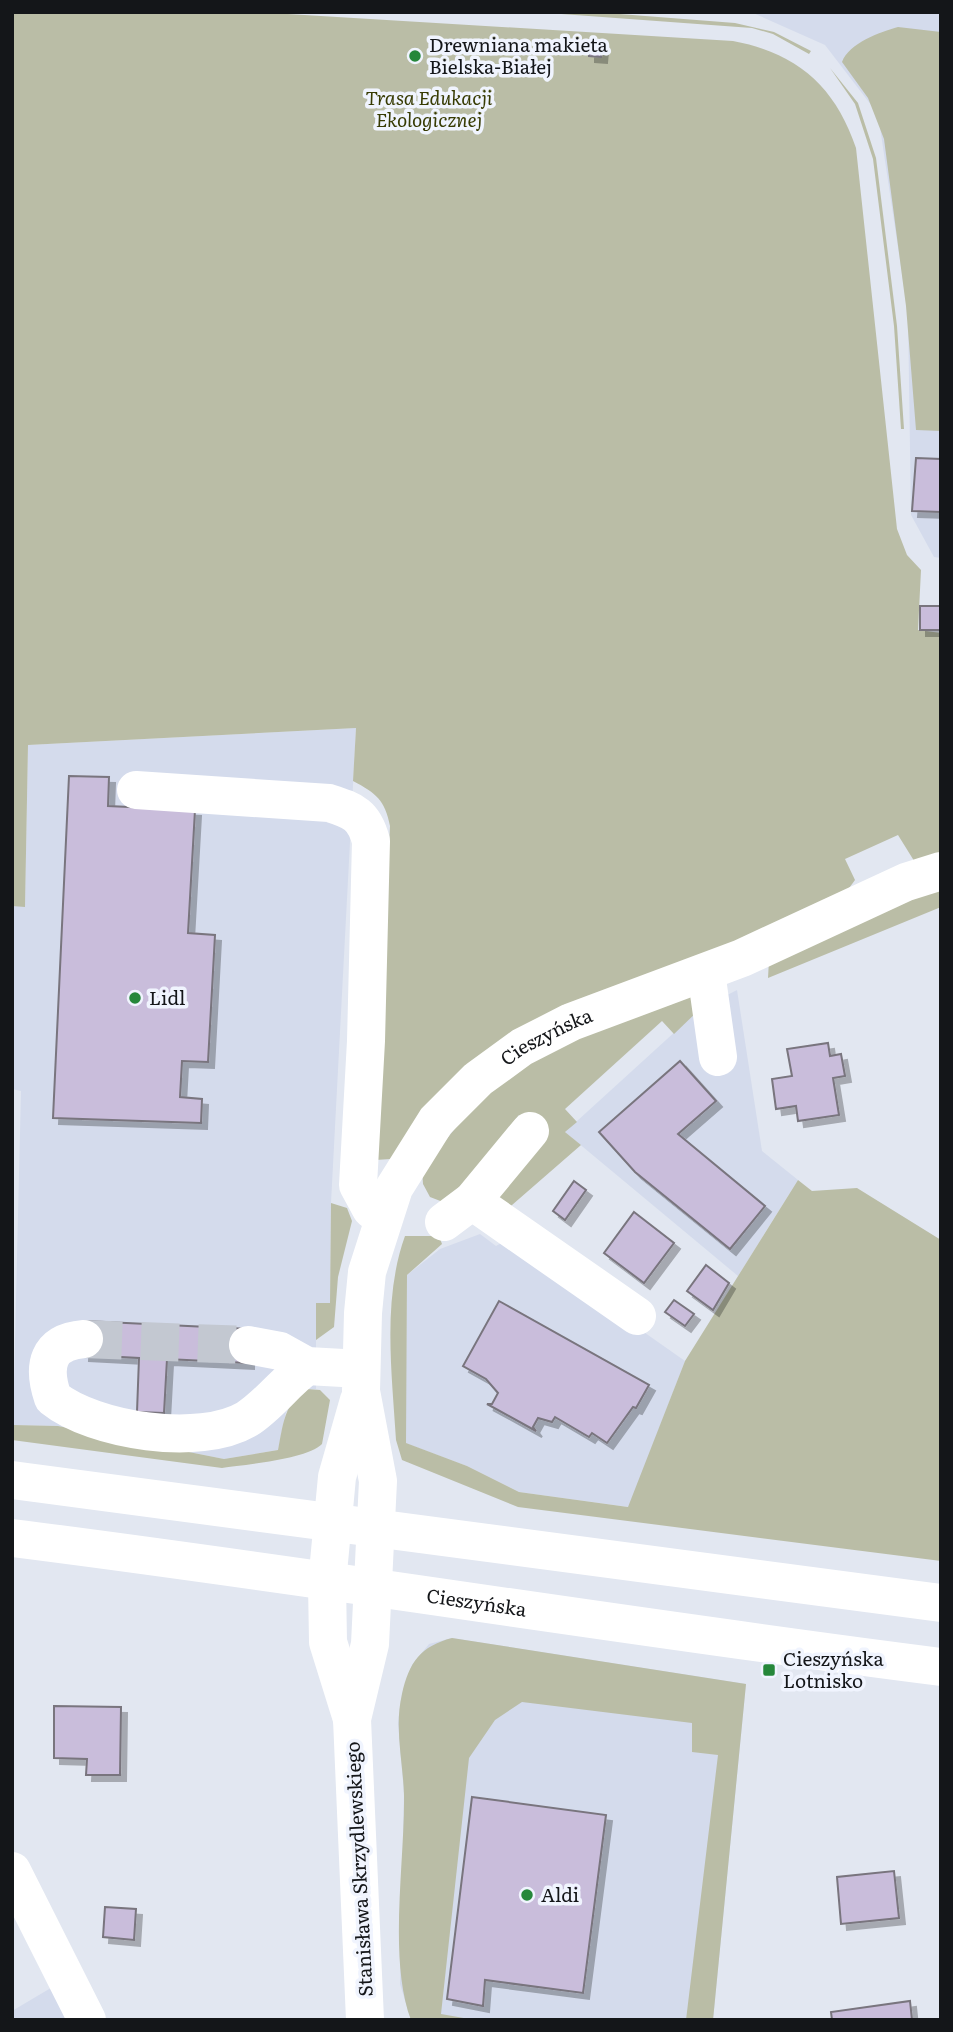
<svg xmlns="http://www.w3.org/2000/svg" width="953" height="2032" font-family="Literata,serif">
<style>
.built{fill:#d4dbec}
.green{fill:#babda6}
.building{fill:#c9bddb;stroke:#79757e;stroke-width:2;filter:url(#shadow)}
.lines{fill:none;stroke-linecap:round;stroke-linejoin:round}
.minor-tunnel{stroke:#c3c8d1;stroke-width:38;stroke-dasharray:38 19;stroke-linecap:butt}
.minor{stroke:#fff;stroke-width:38}
.major{stroke:#fff;stroke-width:38}
.poi-dot{fill:#25873a;stroke:#f0f4fe;stroke-width:2.5}
.labels{text-anchor:middle;stroke-width:7;stroke-linejoin:round;paint-order:stroke}
.poi-label{font-size:19px;fill:#141619;stroke:#f0f4fe;text-anchor:start}
.park-label{font-size:19px;font-style:italic;fill:#373b03;stroke:#f0f4fe}
.street-label{font-size:19px;fill:#141619;stroke:#f0f4fe}
</style>
<defs>
<filter id="shadow"><feDropShadow dx="6" dy="6" stdDeviation="0" flood-color="#0004"/></filter>
</defs>
<rect width="100%" height="100%" fill="#e2e7f1"/>
<path class="built" d="M751 12H941V558L934 557 911 515 908 314 878 114 825 45Z
M356 728 331 1203 330 1304H316V1389H307L286 1412 278 1450 224 1459 58 1426 13 1425 21 1091 12 1089V906H25L28 745Z
M737 990 762 1151 798 1180 738 1276 565 1132 700 1009Z
M480 1234 496 1246 510 1238 685 1361 629 1507 519 1492 467 1466 405 1443 407 1275 440 1249Z
M452 1638 746 1684 713 2020H411L400 1984 404 1793 398 1723 402 1693 412 1665 429 1644Z
M66 1979 83 2020H12V2011Z"/>
<path class="green" d="M12 12H255L733 41C797 53 835 86 856 148L897 529 907 555 921 570 918 630 941 633V859L916 864 898 835 845 859 855 880 844 895 624 989 391 1159 375 1160 390 826C385 800 376 793 353 781L356 728 28 745 25 907 12 906Z
M534 12H594L735 23 774 32 811 51 809 54 773 34 752 28Z
M898 27 941 32V431L916 430 906 306 884 139 868 98 842 62C849 43 880 32 898 27Z
M830 68 858 103 876 158 897 326 904 429H901L894 326 873 159 855 104Z
M941 884V907L768 978 769 960Z
M689 992 700 1009 674 1034 662 1021 565 1109 577 1122 565 1132 581 1145 504 1212 494 1203 545 1137 519 1115 457 1194 443 1202 430 1197 423 1184 422 1170 476 1102 541 1053Z
M798 1180 812 1191 857 1188 941 1240V1561L518 1507 402 1460 396 1440C392 1373 382 1300 405 1236H439L442 1244 407 1275 406 1443 467 1466 519 1492 628 1507 685 1361Z
M331 1203 347 1208 352 1221 338 1277 334 1327 316 1340V1303H330Z
M307 1389 320 1390 330 1400 322 1444C308 1459 244 1465 222 1468L12 1440 13 1425 58 1426 224 1459 278 1450C283 1426 284 1402 307 1389Z
M452 1638 746 1684 713 2020H686L718 1755 692 1752V1723L522 1702 495 1720 469 1758 441 2014 475 2020H411C388 1960 405 1861 404 1795 403 1761 394 1728 402 1694 409 1662 421 1646 452 1638Z"/>
<path class="building" d="M589 45 602 46 601 57 589 56Z
M916 458 941 459V512L912 511Z
M920 606H941V630H920Z
M69 776 109 777 108 806 195 810 188 933 215 935 208 1062 182 1061 180 1097 202 1099 201 1123 53 1118Z
M828 1043 830 1056 841 1054 845 1076 833 1078 839 1115 798 1121 796 1106 776 1109 772 1079 792 1076 787 1049Z
M680 1061 716 1101 678 1134 765 1206 730 1249 635 1172 599 1132Z
M574 1181 586 1190 565 1220 553 1211Z
M634 1212 674 1243 644 1283 604 1253Z
M706 1265 729 1283 713 1310 687 1291Z
M674 1300 694 1314 685 1326 665 1312Z
M499 1301 649 1385 636 1408 633 1407 607 1443 592 1433 589 1437 555 1417 552 1422 538 1418 533 1427 536 1431 487 1404H492L498 1393 486 1379 463 1366Z
M85 1321 249 1329 248 1363 167 1359 164 1413 137 1412 139 1358 83 1355Z
M54 1706 121 1707 120 1775H86L87 1759 54 1758Z
M472 1797 606 1815 583 1993 485 1980 483 2006 447 1999Z
M894 1871 899 1918 841 1924 837 1877Z
M105 1907 136 1909 134 1940 103 1937Z
M910 2001 912 2020H832L831 2012Z"/>
<g class="lines">
<path class="minor-tunnel" d="M84 1339 248 1345"/>
<g class="minor">
<path d="M136 790 329 803C354 811 364 815 371 841L366 1041 358 1185 371 1209 383 1218"/>
<path d="M706 972 718 1057"/>
<path d="M472 1201 637 1316"/>
<path d="M444 1222 472 1201 530 1131"/>
<path d="M84 1339C47 1342 42 1366 53 1398 94 1431 200 1447 247 1419 269 1405 285 1382 307 1366"/>
<path d="M248 1345 280 1351 307 1366 361 1369"/>
<path d="M352 1719 328 1642 327 1583 337 1477 359 1400"/>
<path d="M12 1871 87 2020"/>
<path id="s1" d="M365 2020 352 1719 370 1644 378 1481 361 1391 363 1313 367 1272 394 1188 436 1121 478 1079 522 1047 571 1022 742 958 906 882 941 871"/>
</g>
<g class="major">
<path d="M12 1480 941 1603"/>
<path id="s2" d="M12 1538C322 1577 631 1628 941 1667"/>
</g>
</g>
<g class="poi-dot">
<circle cx="415" cy="56" r="7"/>
<circle cx="135" cy="998" r="7"/>
<rect x="762" y="1663" width="14" height="14" rx="3.5"/>
<circle cx="527" cy="1895" r="7"/>
</g>
<g class="labels">
<g class="poi-label">
<text x="429" y="52">Drewniana makieta<tspan x="429" dy="22">Bielska-Białej</tspan></text>
<text x="149" y="1005">Lidl</text>
<text x="783" y="1666">Cieszyńska<tspan x="783" dy="22">Lotnisko</tspan></text>
<text x="541" y="1902">Aldi</text>
</g>
<g class="park-label">
<text x="429" y="105">Trasa Edukacji<tspan x="429" dy="22">Ekologicznej</tspan></text>
</g>
<g class="street-label">
<text dy="7" stroke="none"><textPath href="#s1" startOffset="1060">Cieszyńska</textPath></text>
<text dy="7" stroke="none"><textPath href="#s2" startOffset="469">Cieszyńska</textPath></text>
<text transform="translate(359 1869) rotate(-93)" y="7">Stanisława Skrzydlewskiego</text>
</g>
</g>
<rect width="953" height="2032" fill="none" stroke="#141619" stroke-width="28"/>
</svg>
